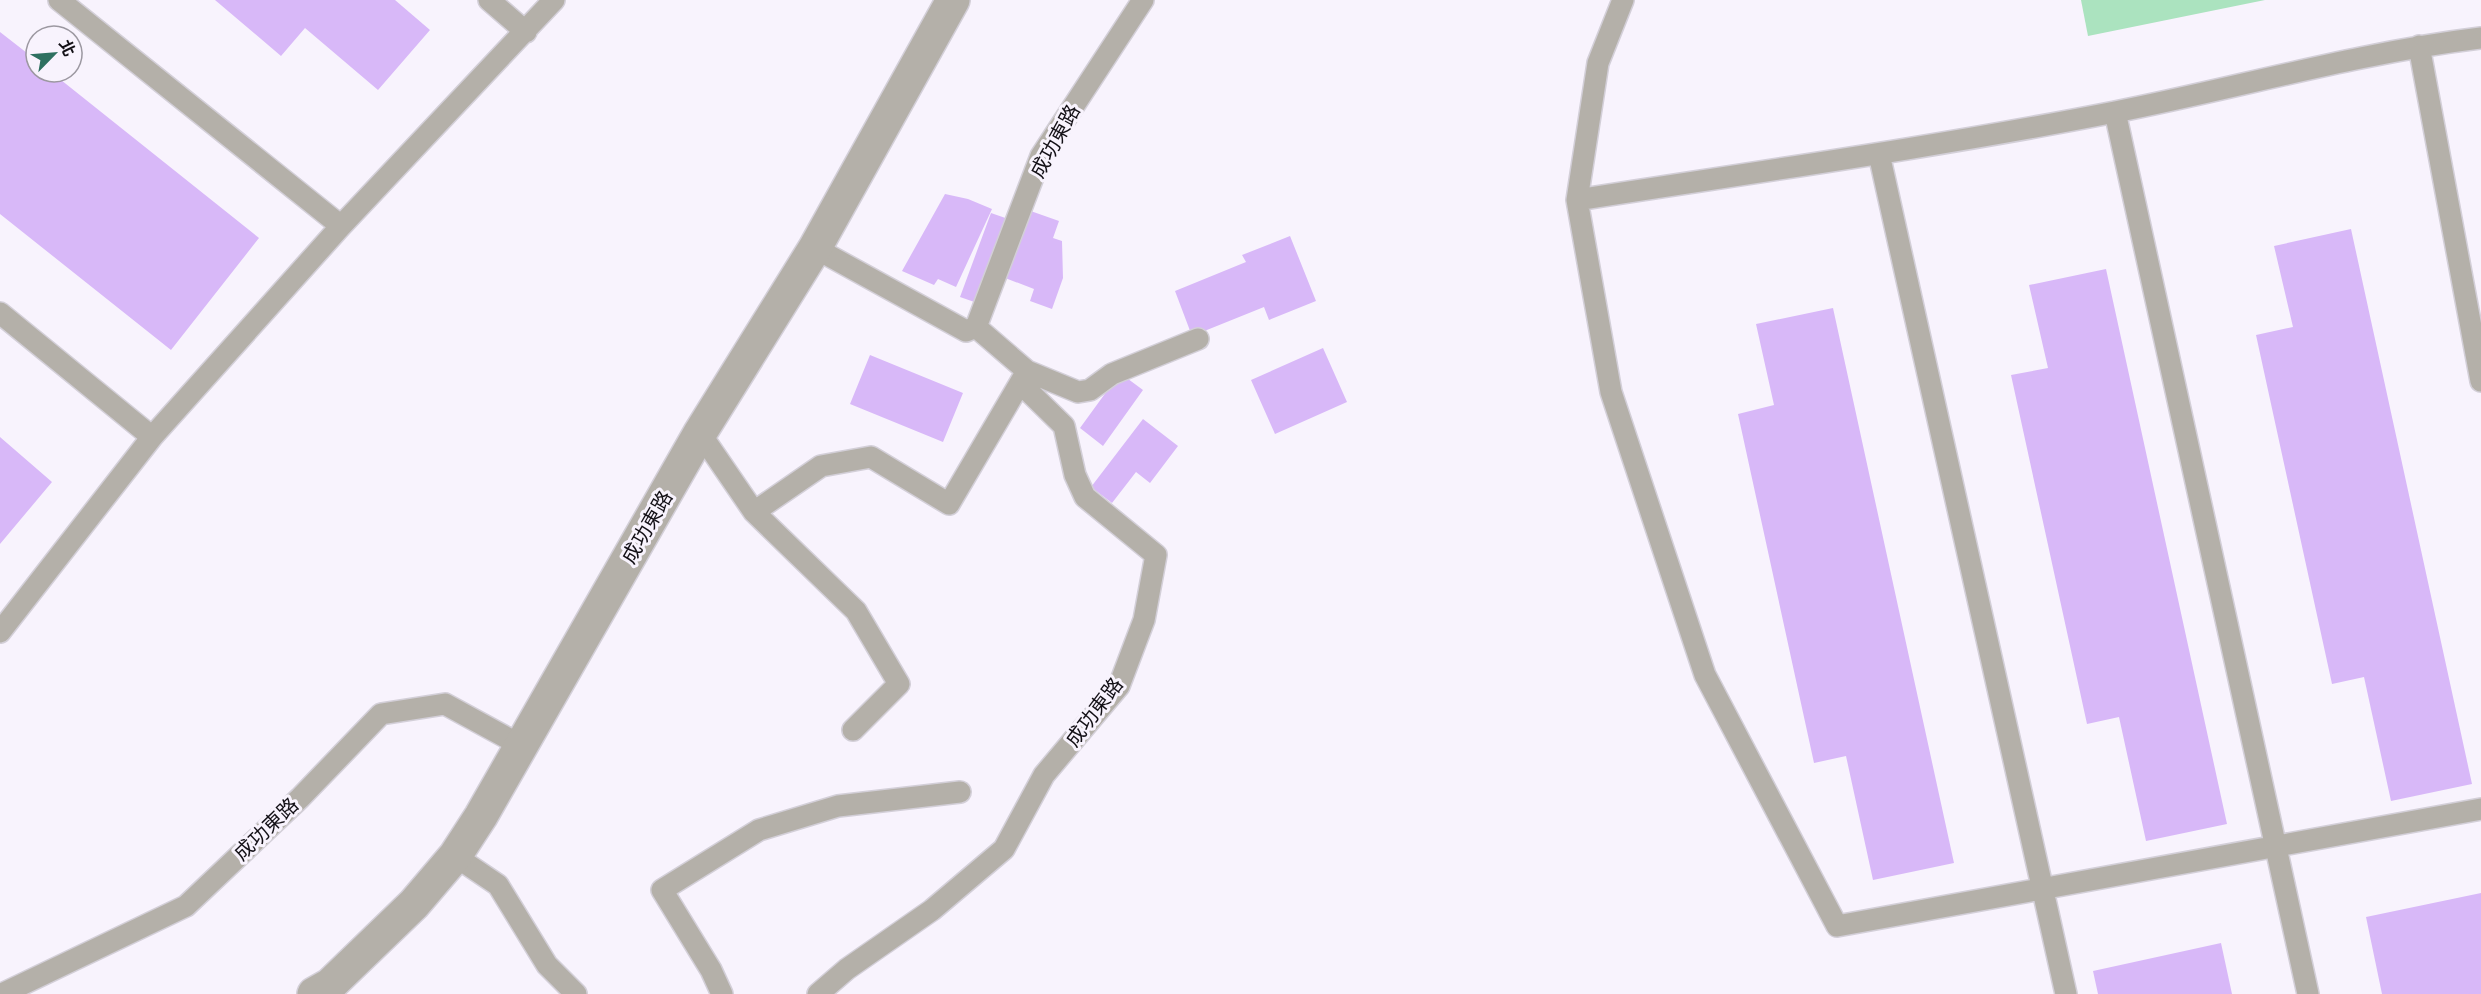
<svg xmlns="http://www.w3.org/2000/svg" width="2481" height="994" font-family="Montserrat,'Noto Sans TC',sans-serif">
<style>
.green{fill:#abe3bf}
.building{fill:#d8b8f8}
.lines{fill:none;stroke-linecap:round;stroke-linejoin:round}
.service-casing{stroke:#d3cfd8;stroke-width:24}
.minor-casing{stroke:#d3cfd8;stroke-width:36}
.service{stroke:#b4b0a9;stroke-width:21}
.minor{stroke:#b4b0a9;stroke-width:33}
.labels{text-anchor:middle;stroke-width:6;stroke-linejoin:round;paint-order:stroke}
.street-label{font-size:20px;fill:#131016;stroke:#f8f3fd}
</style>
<rect width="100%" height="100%" fill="#f8f3fd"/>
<path class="green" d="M2081 0H2265L2088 36Z"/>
<path class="building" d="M215 0H395L430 30 378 90 305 28 281 56Z
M0 32 36 60V72H51L259 238 171 350 0 214Z
M945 194 968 199 992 209 956 287 938 279 934 285 902 271Z
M1025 209 1059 221 1053 238 1062 241 1063 278 1052 309 1030 301 1034 289 1000 276Z
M991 213 1014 221 983 305 960 297Z
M2351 229 2472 784 2391 801 2364 677 2332 684 2256 335 2293 327 2274 246Z
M1290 236 1316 301 1269 320 1264 307 1192 336 1175 291 1246 262 1242 255Z
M2106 269 2227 824 2146 841 2119 717 2087 724 2011 375 2048 368 2029 285Z
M1833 308 1954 863 1873 880 1846 756 1814 763 1738 414 1774 405 1756 324Z
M1323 348 1347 402 1275 434 1251 380Z
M870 355 963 393 943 442 850 404Z
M1120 373 1143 390 1103 446 1080 428Z
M1143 419 1178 446 1150 483 1136 472 1112 503 1091 487Z
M0 437 52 482 0 544Z
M2481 893V994H2382L2366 917Z
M2221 943 2232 994H2098L2093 971Z"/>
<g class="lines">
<g class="service-casing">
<path id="service" d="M59 0 341 226
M489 0 526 32
M1623 0 1598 63 1577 200 1611 392 1705 675 1837 926 2481 809
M2419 46 2481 381
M2115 112 2308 994
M1879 154 2066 994
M1577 200C1757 172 1936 147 2115 112 2237 88 2357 53 2481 38
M815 248 966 331 976 327
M0 313 152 437
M1027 371 1078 392 1090 390 1112 374 1198 339
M700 433 754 512 856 611 899 684 853 730
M754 512 821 466 871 457 949 504 1020 383
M0 632 152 437 341 226 554 0
M455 856 498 885 547 965 576 994
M2 994 186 906 300 798 381 714 445 704 522 746
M722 994 711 970 662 890 759 830 838 806 960 792
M818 994 847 969 932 910 1004 849 1044 775 1119 686 1144 620 1156 555 1085 497 1075 475 1064 426 1020 383 1027 371 976 327 1041 156 1143 0"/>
</g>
<g class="minor-casing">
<path id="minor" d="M314 994 330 985 414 904 455 856 481 816 700 433 815 248 953 0"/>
</g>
<use href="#service" class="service"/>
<use href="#minor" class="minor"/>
</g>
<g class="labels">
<g class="street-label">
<text transform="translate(1055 141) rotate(-61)" y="7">成功東路</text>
<text transform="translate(647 527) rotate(-60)" y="7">成功東路</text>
<text transform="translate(1094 712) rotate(-53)" y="7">成功東路</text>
<text transform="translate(266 829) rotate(-44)" y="7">成功東路</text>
</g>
</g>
<g transform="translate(54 54) rotate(65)"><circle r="28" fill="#f8f3fd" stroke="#9c98a1" stroke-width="1.5"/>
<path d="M0-4.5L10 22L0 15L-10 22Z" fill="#2e7060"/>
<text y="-9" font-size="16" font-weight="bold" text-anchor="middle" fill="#131016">北</text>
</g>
</svg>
